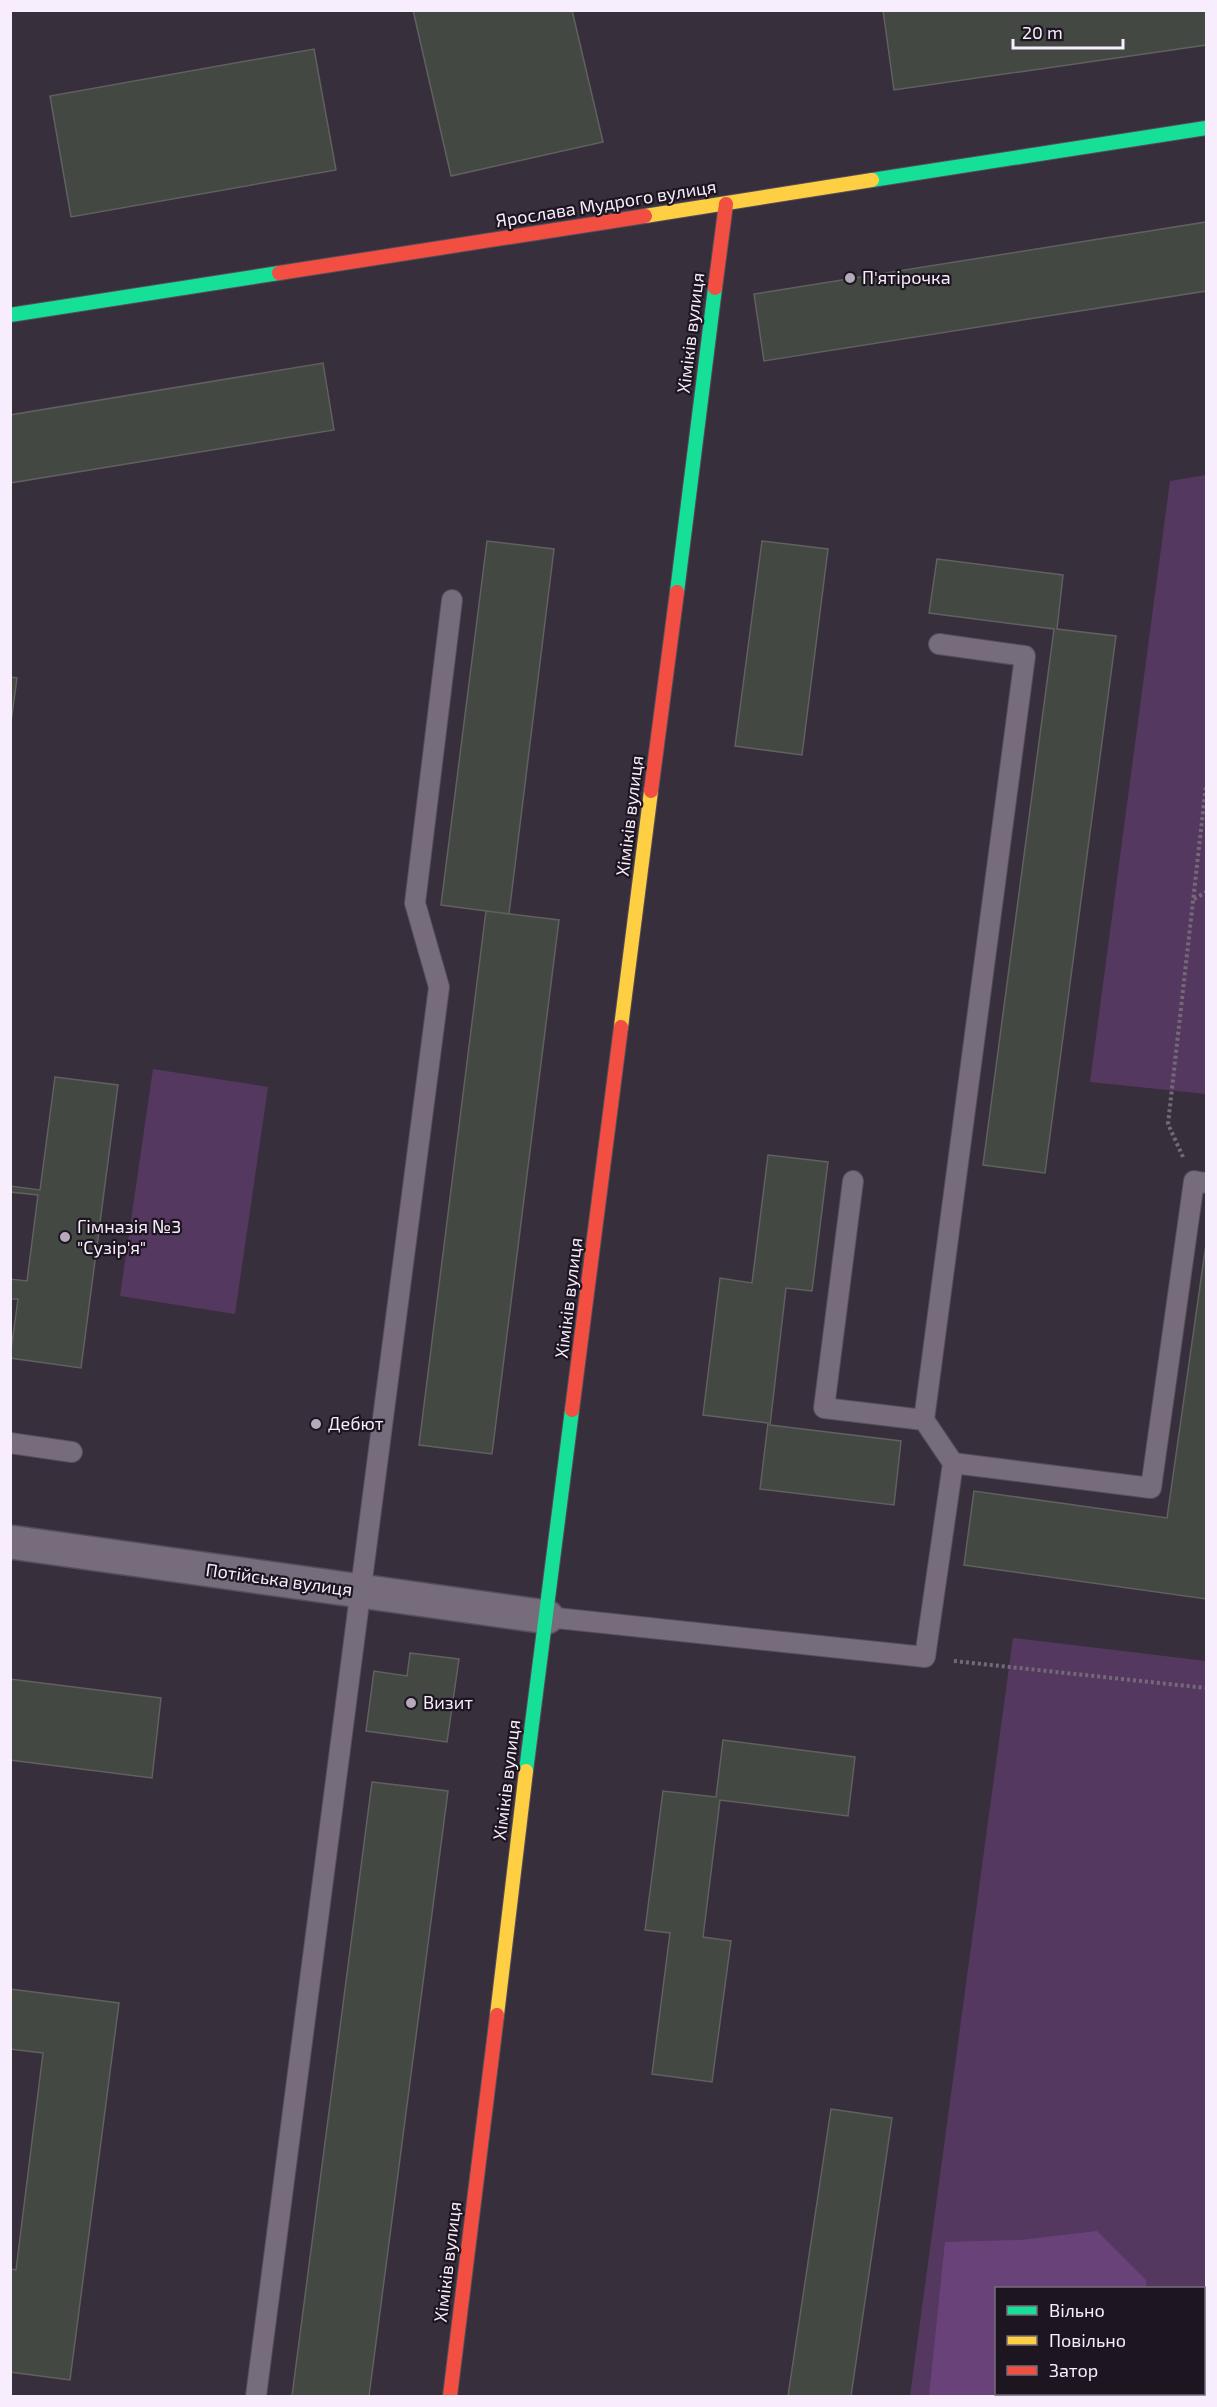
<svg xmlns="http://www.w3.org/2000/svg" width="1217" height="2407" font-family="'Exo 2',sans-serif">
<style>
.green{fill:#553860;fill-rule:evenodd}
.forest{fill:#6a427a}
.building{fill:#434842;stroke:#606060;stroke-width:1.5}
.lines{fill:none;stroke-linecap:round;stroke-linejoin:round}
.lane-casing{stroke:#564e5a;stroke-width:22}
.street-casing{stroke:#564e5a;stroke-width:36}
.fast-casing{stroke:#564e5a;stroke-width:16}
.slow-casing{stroke:#564e5a;stroke-width:16}
.jam-casing{stroke:#564e5a;stroke-width:16}
.path{stroke:#736a77;stroke-width:4;stroke-dasharray:3 3;stroke-linecap:butt}
.lane{stroke:#766c7b;stroke-width:20}
.street{stroke:#766c7b;stroke-width:33}
.fast{stroke:#16e098;stroke-width:14}
.slow{stroke:#ffcf43;stroke-width:14}
.jam{stroke:#f24e42;stroke-width:14}
.poi-dot{fill:#b5aab9;stroke:#1d1620;stroke-width:2}
.labels{text-anchor:middle;stroke-width:4.5;stroke-linejoin:round;paint-order:stroke}
.street-label{font-size:18px;fill:#f8edfc;stroke:#1d1620}
.poi-label{font-size:18px;fill:#f8edfc;stroke:#1d1620;text-anchor:start}
</style>
<rect width="100%" height="100%" fill="#382f3c"/>
<path class="green" d="M1206 475V1094L1090 1082 1170 481Z
M153 1069 268 1087 235 1314 120 1296Z
M1013 1638 1206 1661V2396H910ZM996 2288H1204V2394H996Z"/>
<path class="forest" d="M1097 2231 1146 2280V2288H996V2394H1135L1134 2396H929L945 2242 1020 2240Z"/>
<path class="building" d="M413 10H572L603 142 451 176Z
M883 10H1206V45L894 90Z
M314 49 336 170 71 217 50 96Z
M1206 222V291L764 361 754 294Z
M323 363 334 430 10 483V415Z
M487 541 554 549 509 914 441 905Z
M762 541 828 549 802 755 735 746Z
M937 559 1063 575 1057 629 1116 636 1045 1173 983 1165 1054 629 929 613Z
M10 677 17 678 10 730Z
M486 911 559 920 492 1454 419 1445Z
M55 1077 118 1085 81 1368 10 1358 18 1299H10V1279L27 1281 38 1195 10 1192V1186L40 1190Z
M768 1155 828 1162 812 1291 786 1288 770 1425 901 1441 894 1505 760 1489 768 1423 703 1415 720 1278 752 1283Z
M1206 1244V1599L964 1565 974 1491 1167 1518Z
M410 1653 459 1659 447 1742 366 1731 374 1671 407 1676Z
M10 1679 161 1698 152 1778 10 1760Z
M723 1740 855 1757 848 1816 720 1800 703 1937 731 1941 712 2082 652 2074 670 1933 645 1930 663 1791 716 1797Z
M372 1782 448 1791 369 2396H292Z
M10 1989 119 2003 70 2380 10 2372V2269L16 2270 43 2053 10 2049Z
M831 2109 892 2118 851 2396H788Z"/>
<g class="lines">
<g class="lane-casing">
<path id="lane" d="M924 1420 1025 656 939 644
M10 1443 72 1452
M953 1463 1151 1488 1194 1181 1206 1183
M547 1617 925 1657 953 1463 924 1420 824 1408 853 1181
M256 2396 439 987 415 903 452 600"/>
</g>
<g class="street-casing">
<path id="street" d="M10 1542 547 1617"/>
</g>
<g class="fast-casing">
<path id="fast" d="M872 180 1206 128
M10 315 279 273
M677 592 715 288
M526 1771 572 1410"/>
</g>
<g class="slow-casing">
<path id="slow" d="M645 216 872 180
M621 1027 651 791
M497 2015 526 1771"/>
</g>
<g class="jam-casing">
<path id="jam" d="M279 273 645 216
M715 288 726 204
M651 791 677 592
M572 1410 621 1027
M450 2396 497 2015"/>
</g>
<path class="path" d="M1194 899 1206 892
M1183 1157 1168 1124 1206 785
M954 1661 1206 1688"/>
<use href="#lane" class="lane"/>
<use href="#street" class="street"/>
<use href="#fast" class="fast"/>
<use href="#slow" class="slow"/>
<use href="#jam" class="jam"/>
</g>
<g class="poi-dot">
<circle cx="850" cy="278" r="6"/>
<circle cx="65" cy="1237" r="6"/>
<circle cx="316" cy="1424" r="6"/>
<circle cx="411" cy="1703" r="6"/>
</g>
<g class="labels">
<g class="street-label">
<text transform="translate(606 204) rotate(-9)" y="6">Ярослава Мудрого вулиця</text>
<text transform="translate(691 333) rotate(-83)" y="6">Хіміків вулиця</text>
<text transform="translate(630 816) rotate(-83)" y="6">Хіміків вулиця</text>
<text transform="translate(569 1298) rotate(-83)" y="6">Хіміків вулиця</text>
<text transform="translate(279 1580) rotate(8)" y="6">Потійська вулиця</text>
<text transform="translate(507 1780) rotate(-83)" y="6">Хіміків вулиця</text>
<text transform="translate(448 2262) rotate(-83)" y="6">Хіміків вулиця</text>
</g>
<g class="poi-label">
<text x="862" y="284">П'ятірочка</text>
<text x="77" y="1233">Гімназія №3<tspan x="77" dy="21">"Сузір'я"</tspan></text>
<text x="328" y="1430">Дебют</text>
<text x="423" y="1709">Визит</text>
</g>
</g>
<rect width="1217" height="2407" fill="none" stroke="#f8edfc" stroke-width="24"/>
<rect x="995" y="2287" width="210" height="108" fill="#1d1620" stroke="#756c78" stroke-width="1.5"/>
<rect x="1007" y="2306" width="30" height="9" fill="#16e098" stroke="#756c78" stroke-width="1.5"/>
<text x="1049" y="2317" font-size="18" fill="#f8edfc">Вільно</text>
<rect x="1007" y="2336" width="30" height="9" fill="#ffcf43" stroke="#756c78" stroke-width="1.5"/>
<text x="1049" y="2347" font-size="18" fill="#f8edfc">Повільно</text>
<rect x="1007" y="2366" width="30" height="9" fill="#f24e42" stroke="#756c78" stroke-width="1.5"/>
<text x="1049" y="2377" font-size="18" fill="#f8edfc">Затор</text>
<path d="M1013 39v9h110v-9" fill="none" stroke="#f8edfc" stroke-width="3"/>
<text x="1022" y="39" font-size="18" fill="#f8edfc" stroke="#1d1620" stroke-width="4.5" paint-order="stroke">20 m</text>
</svg>
